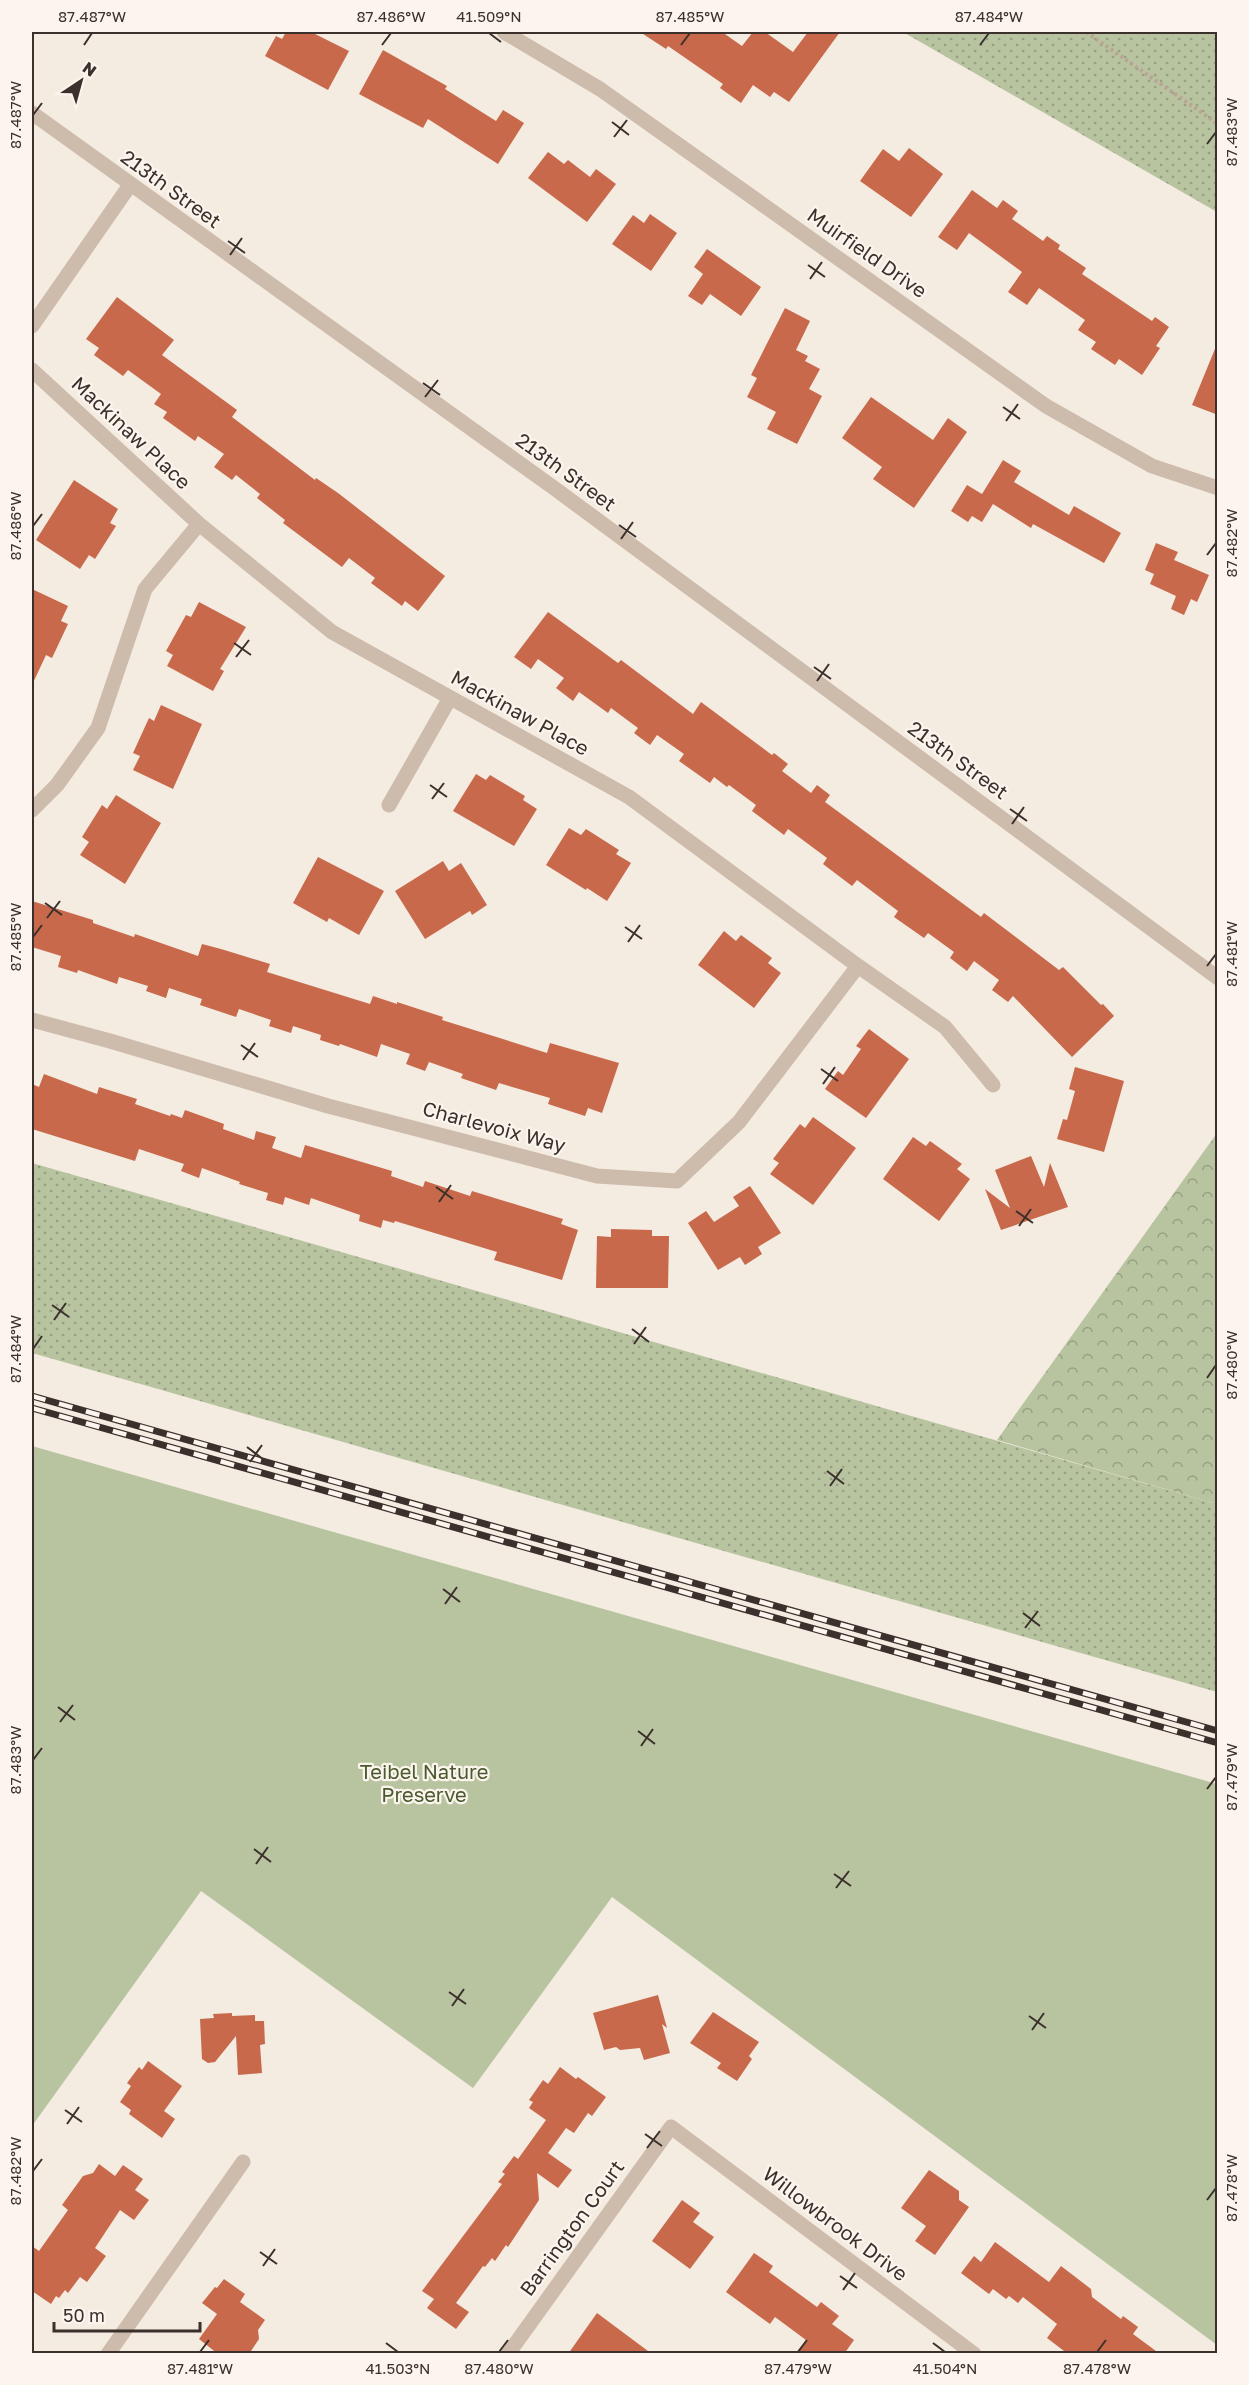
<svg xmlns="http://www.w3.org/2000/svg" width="1249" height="2385" font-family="'Golos Text',sans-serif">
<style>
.grass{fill:url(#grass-dots)}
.forest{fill:url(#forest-crowns)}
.park{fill:#b8c4a0}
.building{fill:#c8694b}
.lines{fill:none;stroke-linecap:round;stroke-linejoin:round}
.path{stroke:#b9a596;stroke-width:4;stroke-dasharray:3 3;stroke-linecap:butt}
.minor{stroke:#cdbbac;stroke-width:15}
.tertiary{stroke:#cdbbac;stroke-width:15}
.rail-casing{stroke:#3b302b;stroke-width:7}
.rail{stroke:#fbf5ee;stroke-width:4.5;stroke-dasharray:14;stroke-linecap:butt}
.ticks{fill:none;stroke:#3b302b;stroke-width:2}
.labels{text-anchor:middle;stroke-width:4.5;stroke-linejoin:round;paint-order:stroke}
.street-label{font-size:20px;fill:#3b302b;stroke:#fbf5ee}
.park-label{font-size:20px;fill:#4a5a2e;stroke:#fbf5ee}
.neatline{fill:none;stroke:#3b302b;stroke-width:2}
.ticks-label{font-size:15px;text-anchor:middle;fill:#3b302b}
</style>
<defs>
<pattern id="grass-dots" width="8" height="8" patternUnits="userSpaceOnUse" patternTransform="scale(1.5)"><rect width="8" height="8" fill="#b8c4a0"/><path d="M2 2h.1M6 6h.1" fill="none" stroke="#97a083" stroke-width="1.8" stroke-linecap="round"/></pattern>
<pattern id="forest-crowns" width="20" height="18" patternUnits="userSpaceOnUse" patternTransform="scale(1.5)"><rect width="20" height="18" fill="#b8c4a0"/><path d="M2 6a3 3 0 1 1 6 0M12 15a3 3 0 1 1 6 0" fill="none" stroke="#97a083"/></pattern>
</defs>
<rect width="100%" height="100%" fill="#f4ebe1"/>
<path class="grass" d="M903 32H1217V212Z
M32 1163 1217 1504V1692L32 1353Z"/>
<path class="forest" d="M1217 1133V1504L997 1440Z"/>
<path class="park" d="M32 1446 1217 1784V2345L612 1897 473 2088 201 1891 32 2126Z"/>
<path class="building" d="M286 32H311L349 51 328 90 265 56 276 36 282 39Z
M640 32H722L742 46 753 32H765L793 52 808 32H840L789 102 774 92 770 97 753 85 741 103 720 88 723 84 668 46 666 49Z
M383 50 447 86 445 89 496 121 503 110 524 123 498 164 428 119 423 128 359 94Z
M909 148 943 174 911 217 860 181 883 149 899 161Z
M548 152 564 164 568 160 590 177 596 169 616 184 587 222 528 178Z
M972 190 997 208 1003 200 1018 211 1012 219 1043 241 1047 236 1060 245 1058 249 1086 268 1082 274 1152 321 1155 317 1169 327 1156 346 1160 348 1142 375 1119 359 1115 365 1091 349 1096 342 1078 330 1085 320 1039 288 1027 305 1008 292 1022 272 969 233 957 250 938 237Z
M650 214 677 233 651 271 612 244 633 215 644 223Z
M707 249 761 287 741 316 710 294 702 305 688 296 703 274 694 267Z
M117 297 174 340 162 355 237 410 232 417 315 480 316 478 338 493 445 576 418 611 405 601 402 606 371 583 375 578 349 558 342 567 283 523 285 520 257 498 260 494 236 475 232 480 214 467 224 454 198 436 195 441 163 418 167 412 154 404 161 394 128 370 123 376 94 355 99 348 86 339Z
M785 308 810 321 796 350 808 356 805 361 820 369 809 389 822 396 797 444 767 429 776 412 747 397 757 378 751 375Z
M1217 344H1218V415L1192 405Z
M871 397 933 440 948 418 967 432 914 508 873 479 882 467 842 438Z
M1003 460 1021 471 1014 482 1069 515 1074 506 1121 533 1104 563 1033 524 1031 528 993 504 982 522 972 516 968 522 951 511 967 485 982 494Z
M74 480 118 509 110 523 116 526 95 559 89 555 80 569 36 540Z
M1156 543 1178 552 1174 560 1209 575 1197 602 1191 599 1184 615 1171 609 1176 596 1150 584 1154 574 1145 570Z
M32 589 68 606 61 621 68 624 52 658 46 655 32 685Z
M199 602 246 627 220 669 224 671 213 691 167 666 173 655 166 651 186 615 191 617Z
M548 612 618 663 621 660 693 714 701 702 772 755 774 753 788 764 782 771 811 793 817 785 830 795 825 802 981 917 984 913 1059 970 1063 967 1101 1005 1103 1004 1114 1016 1072 1057 1013 996 1008 1002 992 990 999 980 974 961 967 971 950 958 954 952 928 933 924 938 894 917 898 911 857 880 852 886 823 864 827 858 788 829 784 835 752 811 756 805 729 785 727 787 714 777 710 783 679 761 684 754 657 735 650 745 634 733 638 728 611 708 608 713 579 692 573 701 556 688 564 678 538 659 531 669 514 657Z
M161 705 202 724 173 789 133 770 140 756 133 753 149 718 154 721Z
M476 774 486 780 490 775 525 796 523 800 537 809 514 846 453 811Z
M116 795 161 823 125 884 80 855 89 842 82 837 102 805 107 809Z
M569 828 581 835 586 829 619 850 616 854 631 863 607 901 587 888 586 890 546 865Z
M318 857 384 891 359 935 329 918 327 922 293 903Z
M443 861 449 871 461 863 487 905 472 915 470 911 425 939 395 891Z
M32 901 93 920V923L134 937 135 934 198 956 202 944 221 949 270 964 267 972 370 1004 373 996 397 1004V1002L443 1017 442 1020 547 1053 550 1043 619 1063 602 1113 588 1108 585 1116 548 1104 550 1098 499 1083 496 1090 461 1078 463 1074 429 1062 425 1071 406 1064 410 1054 381 1044 377 1057 340 1044 339 1046 320 1040 321 1035 293 1026 291 1033 269 1026 271 1020 239 1009 236 1017 200 1005 202 999 169 988 166 998 146 991 148 986 119 977 117 984 78 970 77 973 58 967 61 956 32 947Z
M724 931 736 941 741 935 772 958 768 963 781 973 754 1008 698 965Z
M869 1029 909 1059 866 1118 825 1089 838 1071 843 1075 861 1049 856 1046Z
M1075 1067 1124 1081 1104 1152 1057 1139 1063 1119 1067 1120 1075 1091 1069 1089Z
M44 1074 97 1094 99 1087 137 1099 135 1104 170 1116 171 1114 182 1118 185 1110 224 1124 223 1129 254 1140 256 1131 276 1137 272 1148 301 1158 305 1145 392 1171 391 1176 423 1187 425 1181 470 1196 472 1191 563 1219 561 1224 578 1230 562 1280 494 1260 497 1252 395 1221 394 1223 383 1220 381 1228 359 1221 360 1215 311 1198 309 1205 285 1197 283 1205 266 1200 268 1193 239 1184 240 1182 202 1168 199 1178 181 1171 184 1164 139 1149 135 1161 32 1129V1084L39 1087Z
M813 1117 856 1148 813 1205 770 1174 779 1163 773 1159 800 1124 805 1128Z
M913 1137 926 1146 930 1141 962 1164 957 1169 970 1179 939 1221 883 1179Z
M1031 1156 1044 1187 1050 1163 1068 1207 1001 1230 985 1189 1010 1208 995 1170Z
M750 1186 781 1233 758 1247 762 1254 745 1265 740 1257 718 1270 688 1223 706 1211 714 1222 739 1206 733 1197Z
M611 1229 652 1230V1236H669L668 1288H596L597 1236 611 1237Z
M658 1995 667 2028 662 2024 670 2053 644 2060 640 2048 620 2050 616 2047 604 2050 593 2013Z
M713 2012 759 2042 749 2056 752 2059 737 2081 717 2068 721 2063 690 2043Z
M232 2013V2016L255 2015V2021H264L265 2044 260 2045 262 2073 238 2075 236 2036 215 2062 208 2063 202 2059 200 2019 214 2018 213 2014Z
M148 2061 182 2086 164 2111 175 2119 162 2138 129 2114 131 2110 120 2102 131 2086 127 2083 139 2067 142 2070Z
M560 2067 576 2079 578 2077 606 2097 592 2116 588 2113 574 2133 566 2128 548 2153 572 2170 558 2188 537 2173 539 2200 508 2247 506 2245 495 2261 492 2258 485 2267 483 2266 456 2303 469 2312 456 2329 427 2308 434 2299 422 2291 502 2184 498 2182 505 2174 502 2172 514 2156 518 2159 546 2120 529 2108 533 2102 529 2100 543 2080 548 2084Z
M99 2164 115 2176 123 2165 143 2179 135 2190 149 2200 134 2220 120 2210 95 2248 106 2256 87 2282 80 2277 68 2293 65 2290 59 2298 56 2296 51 2304 32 2291V2246L39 2251 68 2210 62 2205 83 2176 93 2173Z
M929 2170 959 2191V2200L969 2207 935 2255 915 2241 926 2226 901 2208Z
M682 2200 700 2213 693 2222 714 2237 690 2269 652 2241Z
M995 2242 1049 2282 1061 2266 1091 2289 1092 2297 1121 2319 1123 2316 1138 2327 1133 2334 1160 2354H1068L1047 2338 1057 2324 1023 2297 1018 2303 1009 2296 1006 2299 993 2289 989 2294 961 2273 974 2256 981 2262Z
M754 2253 773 2266 769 2272 817 2307 821 2302 839 2316 832 2324 854 2340 844 2354H795L806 2340 775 2317 770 2324 726 2292Z
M224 2279 245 2294 240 2302 265 2320 258 2330 259 2339 249 2354H218L199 2339 217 2314 202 2303 215 2287 217 2288Z
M597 2313 652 2354H568Z"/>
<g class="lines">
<path class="path" d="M1086 32 1218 124"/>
<path class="minor" d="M504 32 600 89 1046 406 1152 466 1218 488
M32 326 130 185
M32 370 199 524 332 632 629 797 858 966 945 1027 993 1085
M389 805 450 698
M32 810 57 785 98 728 145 589 199 524
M32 1020 110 1041 328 1106 597 1176 677 1181 739 1122 858 966
M108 2354 243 2162
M508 2354 671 2127 974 2354"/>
<path class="tertiary" d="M32 113 554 488 1218 978"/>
<g class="rail-casing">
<path id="rail" d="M32 1396 1218 1731
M32 1408 1218 1743"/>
</g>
<use href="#rail" class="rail"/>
</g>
<path class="ticks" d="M489 33 501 42M84 45 92 33M382 45 391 33M681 45 690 33M980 45 989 33M33 115 42 103M612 122 629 135M614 137 627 120M1207 144 1216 132M228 241 245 253M230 255 242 238M808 265 825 277M810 279 822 262M423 383 440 395M425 397 438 380M1003 407 1020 419M1006 421 1018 404M619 525 636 537M33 526 42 514M621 539 633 522M1207 555 1216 543M234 643 251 655M236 657 249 640M814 667 831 679M817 681 829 664M430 785 447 797M432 799 444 783M1010 809 1027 821M1012 824 1024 807M45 903 62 915M47 918 60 901M625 927 642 939M33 937 42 925M628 942 640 925M1207 966 1216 954M241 1045 258 1057M243 1060 255 1043M821 1069 838 1081M823 1084 835 1067M436 1187 453 1199M439 1202 451 1185M1016 1211 1033 1223M1019 1226 1031 1209M52 1305 69 1317M54 1320 66 1303M632 1329 649 1342M634 1344 646 1327M33 1349 42 1336M1207 1378 1216 1365M247 1447 264 1460M250 1462 262 1445M827 1471 844 1484M830 1486 842 1469M443 1589 460 1602M445 1604 457 1587M1023 1613 1040 1626M1025 1628 1038 1611M58 1707 75 1720M60 1722 73 1705M638 1731 655 1744M641 1746 653 1729M33 1760 42 1748M1207 1789 1216 1777M254 1849 271 1862M256 1864 268 1847M834 1874 851 1886M836 1888 849 1871M449 1992 466 2004M452 2006 464 1989M1029 2016 1046 2028M1032 2030 1044 2013M65 2110 82 2122M67 2124 79 2107M645 2134 662 2146M647 2148 660 2131M33 2171 42 2159M1207 2200 1216 2188M260 2252 277 2264M263 2266 275 2249M840 2276 857 2288M843 2290 855 2273M386 2343 398 2352M933 2343 945 2352M200 2352 209 2340M499 2352 508 2340M798 2352 807 2340M1097 2352 1106 2340"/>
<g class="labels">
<g class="street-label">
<text transform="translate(171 189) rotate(36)" y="7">213th Street</text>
<text transform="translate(867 253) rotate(35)" y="7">Muirfield Drive</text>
<text transform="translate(131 433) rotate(43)" y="7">Mackinaw Place</text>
<text transform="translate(566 472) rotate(36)" y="7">213th Street</text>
<text transform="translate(520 713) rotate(29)" y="7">Mackinaw Place</text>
<text transform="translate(958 760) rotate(36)" y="7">213th Street</text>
<text transform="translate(494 1127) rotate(15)" y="7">Charlevoix Way</text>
<text transform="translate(835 2224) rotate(37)" y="7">Willowbrook Drive</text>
<text transform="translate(572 2228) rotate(-54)" y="7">Barrington Court</text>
</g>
<g class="park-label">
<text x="424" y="1779">Teibel Nature<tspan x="424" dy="23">Preserve</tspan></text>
</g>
</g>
<rect width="1249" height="2385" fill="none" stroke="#fbf5ee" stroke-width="66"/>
<g transform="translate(81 81) rotate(36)" stroke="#fbf5ee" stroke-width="4.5" paint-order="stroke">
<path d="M0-4.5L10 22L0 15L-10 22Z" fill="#3b302b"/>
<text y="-9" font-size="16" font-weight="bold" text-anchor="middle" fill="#3b302b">N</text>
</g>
<path d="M54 2322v9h146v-9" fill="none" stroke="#3b302b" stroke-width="3"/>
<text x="63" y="2322" font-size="18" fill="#3b302b" stroke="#fbf5ee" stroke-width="4.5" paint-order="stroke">50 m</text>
<rect x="33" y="33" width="1183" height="2319" class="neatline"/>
<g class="ticks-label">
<text x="92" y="22">87.487°W</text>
<text x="391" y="22">87.486°W</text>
<text x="489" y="22">41.509°N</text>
<text x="690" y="22">87.485°W</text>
<text x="989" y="22">87.484°W</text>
<text transform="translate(16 115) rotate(-90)" y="5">87.487°W</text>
<text transform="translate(1232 132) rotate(-90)" y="5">87.483°W</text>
<text transform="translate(16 526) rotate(-90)" y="5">87.486°W</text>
<text transform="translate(1232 543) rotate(-90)" y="5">87.482°W</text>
<text transform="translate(16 937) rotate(-90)" y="5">87.485°W</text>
<text transform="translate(1232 954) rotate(-90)" y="5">87.481°W</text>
<text transform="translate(16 1349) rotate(-90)" y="5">87.484°W</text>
<text transform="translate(1232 1365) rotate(-90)" y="5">87.480°W</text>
<text transform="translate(16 1760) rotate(-90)" y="5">87.483°W</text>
<text transform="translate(1232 1777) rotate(-90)" y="5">87.479°W</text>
<text transform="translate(16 2171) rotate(-90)" y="5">87.482°W</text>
<text transform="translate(1232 2188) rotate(-90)" y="5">87.478°W</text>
<text x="200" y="2374">87.481°W</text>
<text x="398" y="2374">41.503°N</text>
<text x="499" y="2374">87.480°W</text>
<text x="798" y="2374">87.479°W</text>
<text x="945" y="2374">41.504°N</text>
<text x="1097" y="2374">87.478°W</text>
</g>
</svg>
